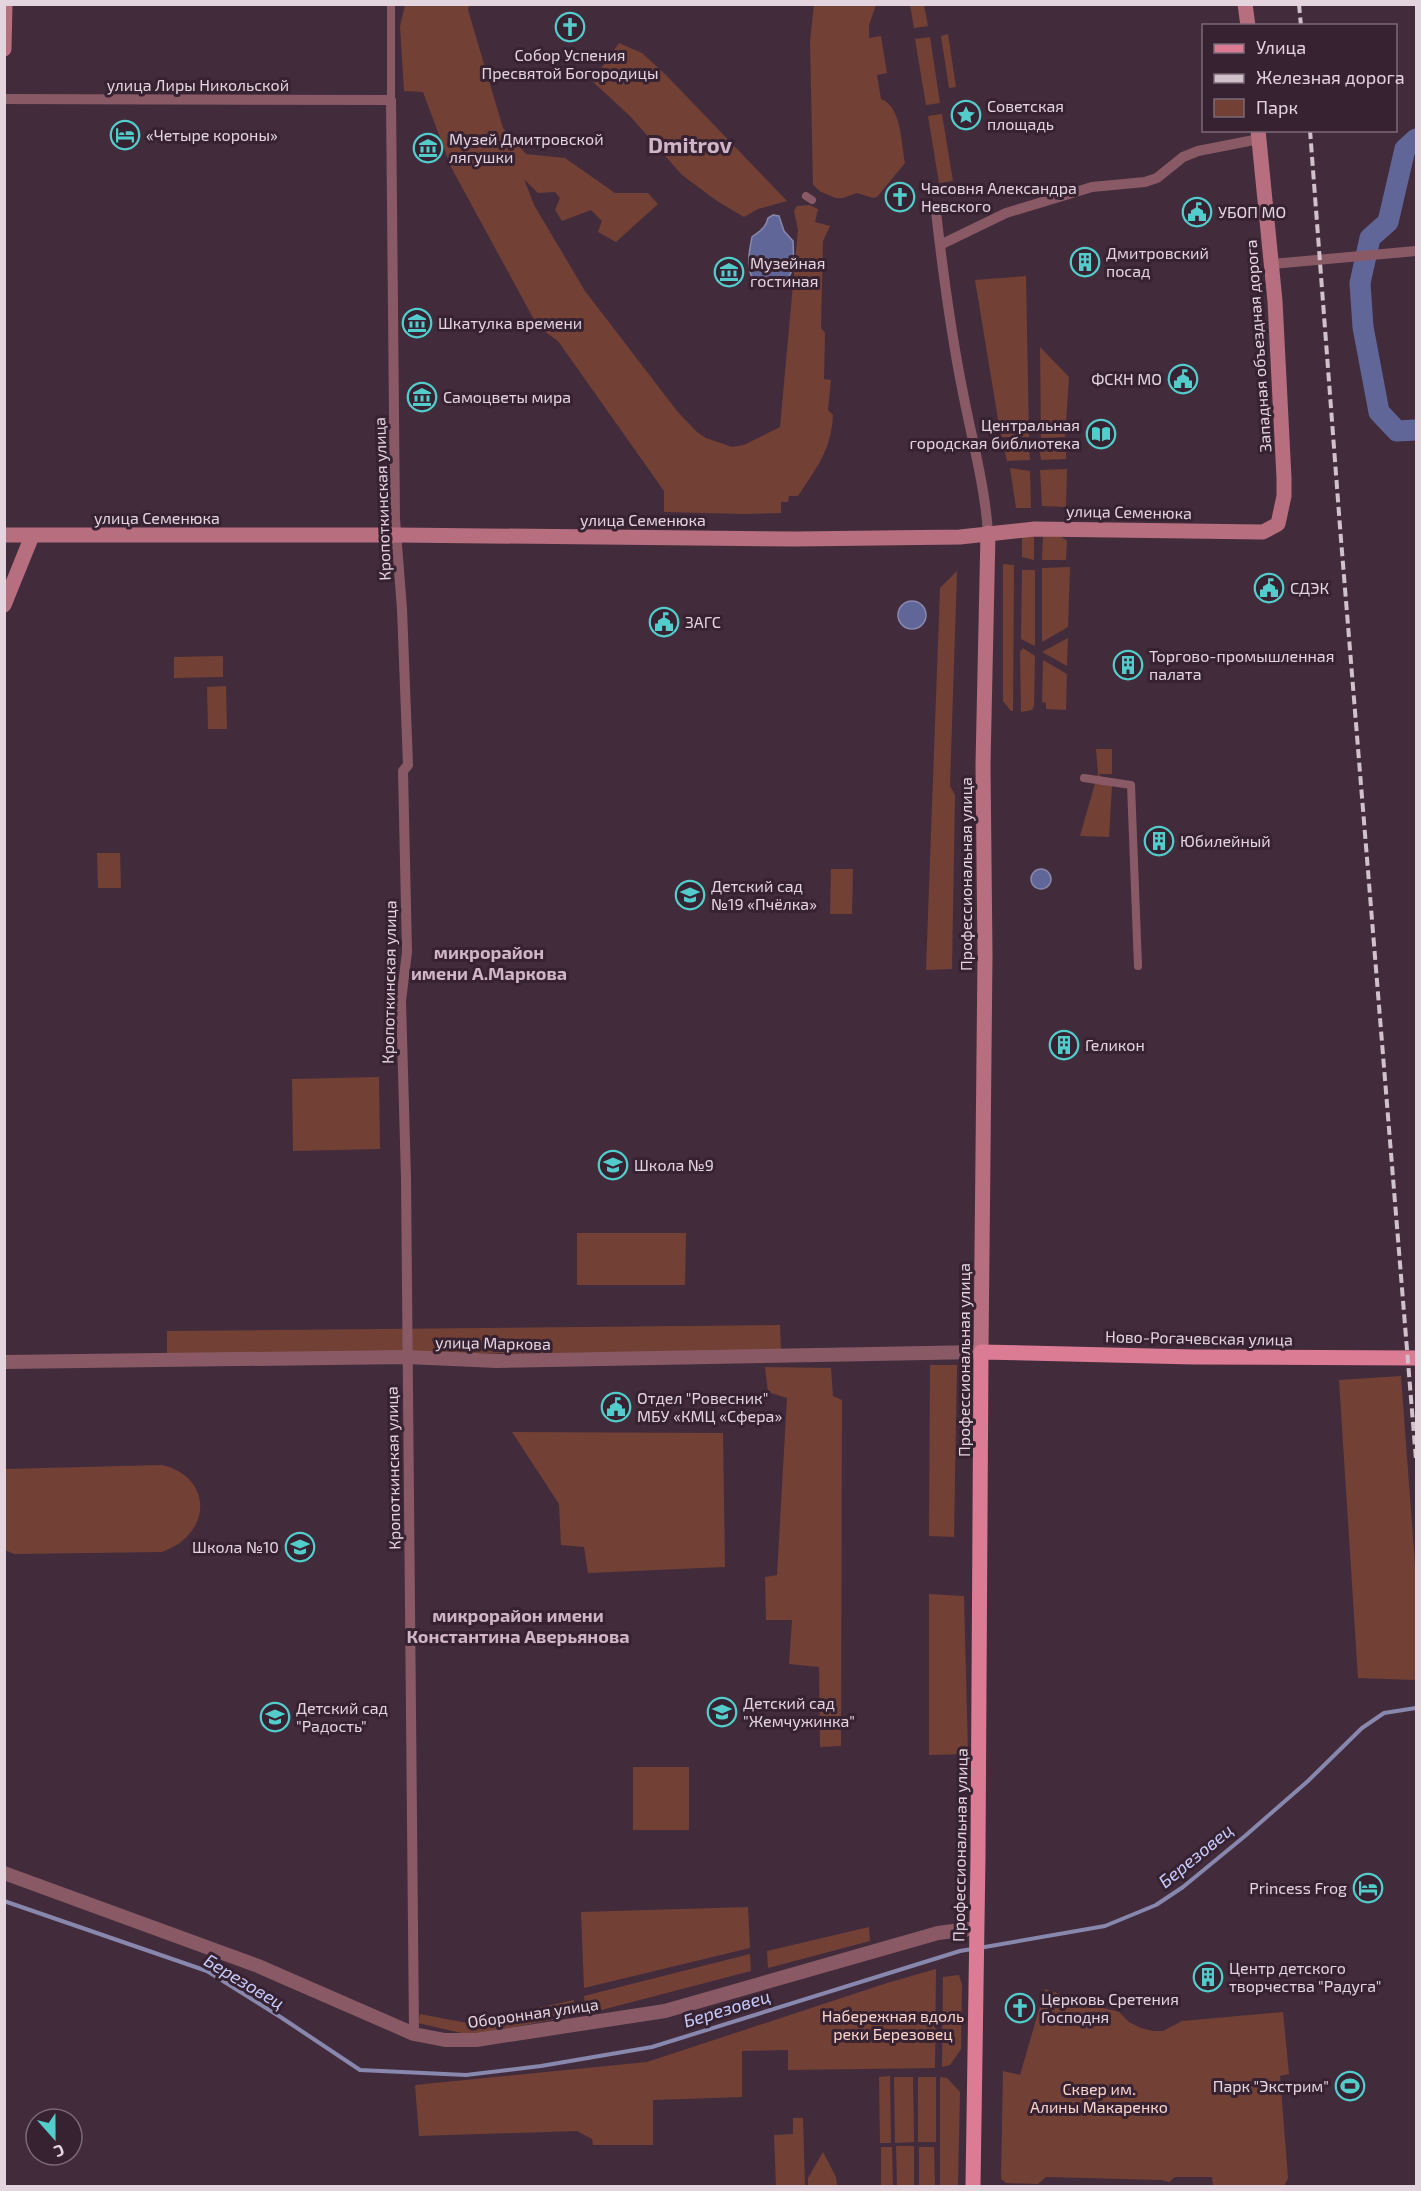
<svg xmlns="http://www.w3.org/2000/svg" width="1421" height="2191" font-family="'Exo 2',sans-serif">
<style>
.green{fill:#734035}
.water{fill:#616699;stroke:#8887ae;stroke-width:1.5}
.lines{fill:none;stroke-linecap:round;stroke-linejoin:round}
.stream{stroke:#8887ae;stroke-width:4}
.river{stroke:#616699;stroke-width:21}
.pedestrian{stroke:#895a65;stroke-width:8}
.minor{stroke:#895a65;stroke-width:10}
.tertiary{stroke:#895a65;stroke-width:14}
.secondary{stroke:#b76e7f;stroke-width:15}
.primary{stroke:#db7c94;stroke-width:15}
.rail{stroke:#d0c1cb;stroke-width:4;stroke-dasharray:9 4.5;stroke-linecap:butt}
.labels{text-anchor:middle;stroke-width:6;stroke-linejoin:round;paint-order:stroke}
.poi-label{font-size:16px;fill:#e3d4de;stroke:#372232;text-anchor:start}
.street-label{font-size:16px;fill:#e3d4de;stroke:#372232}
.park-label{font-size:16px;fill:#fad4cb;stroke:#372232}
.neighbourhood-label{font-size:18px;font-weight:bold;fill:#d0b5c8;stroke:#372232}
.water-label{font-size:18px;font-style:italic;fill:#c5cbfb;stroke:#372232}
.district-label{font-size:22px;font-weight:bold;fill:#d0b5c8;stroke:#372232}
</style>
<rect width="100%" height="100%" fill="#422c3c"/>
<path class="green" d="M405 5H469L468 10 503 128 526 154 565 158 615 193H648L658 204 616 242 598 232 602 221 591 210 562 221 555 210 560 198 555 192 538 193 524 179 534 205 585 291 677 411 697 432 706 438 732 447 744 445 780 427 798 230 794 211 797 206 809 205 818 209 815 222 830 226 823 241 821 328 825 333 824 379 831 380 828 410 833 415C831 451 817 467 798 496H789L788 502H781V513L744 514 664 512V491L558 341 538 327 451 167 423 92 404 91 400 26Z
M814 5H876L869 25V38L881 36 887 73 877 75 881 99C902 107 901 144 905 163L877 197 873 198 857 193 843 198H836L821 192 813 185 810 41Z
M910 5H924L928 26 914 28Z
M948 34 956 87 949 88 941 36Z
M930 37 940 103 926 105 915 39Z
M619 43 642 53 666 75 787 201 758 209 744 217 717 201 682 175 630 116 592 81Z
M942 114 953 181 939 183 928 116Z
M1026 276 1029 437H1001L975 280Z
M1040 347 1069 377 1065 437 1041 438Z
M1003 444H1029L1030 460 1007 461Z
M1039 444 1066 448V459L1041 460Z
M1010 468 1030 471 1031 508H1016Z
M1067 469 1066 507 1042 506 1040 470Z
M1043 534H1058L1067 541 1066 560H1042Z
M1022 537H1034V560L1022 557Z
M1003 564 1014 565 1013 711H1011L1003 701Z
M1070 567 1068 627 1042 642V568Z
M1022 570H1035V646L1021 639Z
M957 571 950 786 955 795 952 969 926 970 940 588Z
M1068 638 1067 666 1042 652Z
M1023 648 1035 656 1034 706 1032 710 1021 712 1020 652Z
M223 656V677L174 678V657Z
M1043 660 1067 674 1066 710 1046 709V703L1042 702Z
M226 686 227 729H208L207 687Z
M1096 749H1112V774H1098L1112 786 1109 837 1080 836 1098 773Z
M97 853H120L121 888H98Z
M831 869H853L852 914H830Z
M379 1077 380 1149 293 1151 292 1079Z
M577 1233H686L685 1285H577Z
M780 1325 781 1352 167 1355V1331Z
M930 1365H957L954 1537 929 1536Z
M765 1367 831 1368 833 1396 842 1400 841 1746 820 1747 819 1667 789 1664 792 1620H766L765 1577 777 1575 787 1398 768 1392Z
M1401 1376 1416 1578V1680L1358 1678 1339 1380Z
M512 1432 723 1433 725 1567 588 1573 584 1547 561 1545 559 1504Z
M162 1465C215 1478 211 1535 162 1552L14 1554 5 1550V1469Z
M929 1594 964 1596 968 1754 929 1755Z
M633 1767H689V1830H633Z
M748 1907 750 1948 584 1988 581 1912Z
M869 1927 870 1941 768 1968 767 1951Z
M750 1954 751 1971 586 2014 584 1996Z
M936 1969 935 2068 788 2070V2050L742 2051V2097L653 2100V2145H593L592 2139 577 2131 419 2136 415 2085 647 2062 887 1983Z
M959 1975 962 1985 961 2049 950 2065 942 2067 943 1977Z
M1045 1989 1085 2003 1119 2012 1129 2022 1141 2028 1153 2031H1163L1182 2021 1283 2012 1289 2074 1280 2076 1288 2178 1284 2186H1213L1212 2177H1175L1169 2182 1162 2180 1046 2177 1038 2184 1006 2183 1001 2179 1003 2071 1020 2075Z
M574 2000 573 2016 470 2035 418 2023 420 2014 467 2023Z
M890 2076 891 2143H880L879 2077Z
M894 2077H913L914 2142 895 2143Z
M918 2077H936V2142H918Z
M940 2077 947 2078 960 2092 958 2186H940Z
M793 2118H803L805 2186H776L774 2135 793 2134Z
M896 2146H914V2186H897Z
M881 2147H892L893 2186H881Z
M919 2147H934L935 2186H919Z
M823 2152 836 2177 837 2186H808V2178Z"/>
<path class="water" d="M773 215 779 216 784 231 793 241C795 272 793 289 758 284 744 274 749 252 752 237 760 231 766 228 768 218Z
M898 615a14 14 0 1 1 28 0a14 14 0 1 1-28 0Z
M1031 879a10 10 0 1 1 20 0a10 10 0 1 1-20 0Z"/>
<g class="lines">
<path class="stream" d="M4 1901 207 1971 282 2018 360 2070 466 2075 541 2066 652 2047 960 1951 972 1949
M979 1948 1105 1926 1156 1905 1183 1887 1245 1836 1308 1781 1362 1728 1384 1713 1416 1708"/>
<path class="river" d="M1416 139 1405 149 1388 222 1370 238 1360 283 1363 327 1379 412 1397 431 1416 430"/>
<path class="pedestrian" d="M391 4V100
M806 196 812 200
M1084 778 1131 785 1138 966"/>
<path class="minor" d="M4 99 391 100 395 519 402 609 408 765 403 771 407 952 401 1001 406 1178 414 2034
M936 212C943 273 951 334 963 393 972 440 985 486 988 533
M940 245 1006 213 1092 187 1145 182 1157 178 1183 157 1198 151 1259 139
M1272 264 1416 251"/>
<path class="tertiary" d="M4 1362 407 1357 497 1361 981 1352
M4 1873 258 1966 414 2034 445 2040H476L665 2011 938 1933 977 1928"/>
<path class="secondary" d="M1245 4 1248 26
M4 49 5 4
M4 535H397L796 539 960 537 1035 529 1263 532 1278 524 1284 496V478L1275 301 1258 130
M4 605 32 536
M981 1352 985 955 983 765 988 533"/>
<path class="primary" d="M973 2186 978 1856 981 1352 1194 1357 1416 1358"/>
<path class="rail" d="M1299 4 1301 26
M1310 130 1340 527 1416 1460"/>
</g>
<defs>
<g id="church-ring" transform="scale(1.5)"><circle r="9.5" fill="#372232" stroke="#53cdcb" stroke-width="1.5"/><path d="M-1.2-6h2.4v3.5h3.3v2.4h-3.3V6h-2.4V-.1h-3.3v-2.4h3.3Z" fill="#53cdcb"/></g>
<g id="sight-ring" transform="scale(1.5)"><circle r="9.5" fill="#372232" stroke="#53cdcb" stroke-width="1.5"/><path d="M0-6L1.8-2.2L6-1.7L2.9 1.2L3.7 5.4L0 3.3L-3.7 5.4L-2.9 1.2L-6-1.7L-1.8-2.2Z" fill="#53cdcb"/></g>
<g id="hotel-ring" transform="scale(1.5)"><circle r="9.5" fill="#372232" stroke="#53cdcb" stroke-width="1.5"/><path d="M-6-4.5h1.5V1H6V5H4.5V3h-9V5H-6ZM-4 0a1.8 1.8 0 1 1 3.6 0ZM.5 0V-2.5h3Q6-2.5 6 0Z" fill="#53cdcb"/></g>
<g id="museum-ring" transform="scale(1.5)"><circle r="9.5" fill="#372232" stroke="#53cdcb" stroke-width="1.5"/><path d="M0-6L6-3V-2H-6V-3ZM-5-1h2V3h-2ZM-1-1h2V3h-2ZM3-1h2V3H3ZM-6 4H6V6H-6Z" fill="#53cdcb"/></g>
<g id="civic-ring" transform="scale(1.5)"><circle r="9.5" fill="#372232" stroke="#53cdcb" stroke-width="1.5"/><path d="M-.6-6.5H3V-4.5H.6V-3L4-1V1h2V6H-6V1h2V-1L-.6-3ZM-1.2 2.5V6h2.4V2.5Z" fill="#53cdcb"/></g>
<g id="building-ring" transform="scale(1.5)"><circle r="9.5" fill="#372232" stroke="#53cdcb" stroke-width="1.5"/><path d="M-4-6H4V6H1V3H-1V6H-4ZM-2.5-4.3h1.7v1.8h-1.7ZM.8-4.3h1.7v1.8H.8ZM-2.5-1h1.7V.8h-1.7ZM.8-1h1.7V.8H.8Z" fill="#53cdcb"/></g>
<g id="library-ring" transform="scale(1.5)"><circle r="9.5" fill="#372232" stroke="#53cdcb" stroke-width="1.5"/><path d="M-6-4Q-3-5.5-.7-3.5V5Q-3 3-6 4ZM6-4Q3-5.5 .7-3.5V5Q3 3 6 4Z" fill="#53cdcb"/></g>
<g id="school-ring" transform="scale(1.5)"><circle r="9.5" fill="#372232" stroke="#53cdcb" stroke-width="1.5"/><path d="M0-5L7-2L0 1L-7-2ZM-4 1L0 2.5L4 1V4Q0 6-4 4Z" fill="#53cdcb"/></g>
<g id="stadium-ring" transform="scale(1.5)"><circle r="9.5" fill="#372232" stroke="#53cdcb" stroke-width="1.5"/><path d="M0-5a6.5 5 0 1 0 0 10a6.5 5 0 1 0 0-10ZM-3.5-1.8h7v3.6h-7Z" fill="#53cdcb"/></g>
</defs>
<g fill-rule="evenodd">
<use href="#church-ring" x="570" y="27"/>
<use href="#sight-ring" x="966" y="115"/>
<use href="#hotel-ring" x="125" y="135"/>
<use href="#museum-ring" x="428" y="148"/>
<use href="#church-ring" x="900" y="197"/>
<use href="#civic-ring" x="1197" y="212"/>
<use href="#building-ring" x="1085" y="262"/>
<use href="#museum-ring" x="729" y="272"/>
<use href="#museum-ring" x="417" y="323"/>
<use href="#civic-ring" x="1183" y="379"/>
<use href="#museum-ring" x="422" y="397"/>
<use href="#library-ring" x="1101" y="434"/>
<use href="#civic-ring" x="1269" y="588"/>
<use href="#civic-ring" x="664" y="622"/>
<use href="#building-ring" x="1128" y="665"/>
<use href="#building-ring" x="1159" y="841"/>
<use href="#school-ring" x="690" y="895"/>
<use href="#building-ring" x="1064" y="1045"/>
<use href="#school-ring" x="613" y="1165"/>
<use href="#civic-ring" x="616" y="1407"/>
<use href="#school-ring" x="300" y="1547"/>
<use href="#school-ring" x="722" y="1712"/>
<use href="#school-ring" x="275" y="1717"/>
<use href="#hotel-ring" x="1368" y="1888"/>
<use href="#building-ring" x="1208" y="1977"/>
<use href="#church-ring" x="1020" y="2008"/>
<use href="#stadium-ring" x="1350" y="2086"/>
</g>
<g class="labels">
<g class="poi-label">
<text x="570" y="61" text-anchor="middle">Собор Успения<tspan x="570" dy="18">Пресвятой Богородицы</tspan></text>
<text x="987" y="112">Советская<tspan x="987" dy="18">площадь</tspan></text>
<text x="146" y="141">«Четыре короны»</text>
<text x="449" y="145">Музей Дмитровской<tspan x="449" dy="18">лягушки</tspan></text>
<text x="921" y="194">Часовня Александра<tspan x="921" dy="18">Невского</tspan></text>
<text x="1218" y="218">УБОП МО</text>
<text x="1106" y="259">Дмитровский<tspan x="1106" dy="18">посад</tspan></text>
<text x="750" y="269">Музейная<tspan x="750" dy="18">гостиная</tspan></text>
<text x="438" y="329">Шкатулка времени</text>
<text x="1162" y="385" text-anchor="end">ФСКН МО</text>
<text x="443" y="403">Самоцветы мира</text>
<text x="1080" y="431" text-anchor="end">Центральная<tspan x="1080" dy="18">городская библиотека</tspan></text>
<text x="1290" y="594">СДЭК</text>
<text x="685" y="628">ЗАГС</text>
<text x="1149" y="662">Торгово-промышленная<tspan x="1149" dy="18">палата</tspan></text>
<text x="1180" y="847">Юбилейный</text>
<text x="711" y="892">Детский сад<tspan x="711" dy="18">№19 «Пчёлка»</tspan></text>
<text x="1085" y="1051">Геликон</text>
<text x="634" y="1171">Школа №9</text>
<text x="637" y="1404">Отдел "Ровесник"<tspan x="637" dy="18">МБУ «КМЦ «Сфера»</tspan></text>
<text x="279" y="1553" text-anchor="end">Школа №10</text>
<text x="743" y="1709">Детский сад<tspan x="743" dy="18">"Жемчужинка"</tspan></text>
<text x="296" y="1714">Детский сад<tspan x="296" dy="18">"Радость"</tspan></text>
<text x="1347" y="1894" text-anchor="end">Princess Frog</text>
<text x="1229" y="1974">Центр детского<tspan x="1229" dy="18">творчества "Радуга"</tspan></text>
<text x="1041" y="2005">Церковь Сретения<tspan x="1041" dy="18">Господня</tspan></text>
<text x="1329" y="2092" text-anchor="end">Парк "Экстрим"</text>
</g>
<g class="street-label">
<text x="198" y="91">улица Лиры Никольской</text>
<text transform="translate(1258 346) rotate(-94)" y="6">Западная объездная дорога</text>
<text transform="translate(382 499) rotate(-92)" y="6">Кропоткинская улица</text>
<text transform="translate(1129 512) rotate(1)" y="6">улица Семенюка</text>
<text x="157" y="524">улица Семенюка</text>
<text x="643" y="526">улица Семенюка</text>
<text transform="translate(966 874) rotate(-90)" y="6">Профессиональная улица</text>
<text transform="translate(389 982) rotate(-89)" y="6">Кропоткинская улица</text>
<text transform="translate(1199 1338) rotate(1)" y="6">Ново-Рогачевская улица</text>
<text transform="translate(493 1343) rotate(1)" y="6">улица Маркова</text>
<text transform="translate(964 1360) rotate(-90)" y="6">Профессиональная улица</text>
<text transform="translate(393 1468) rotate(-91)" y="6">Кропоткинская улица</text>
<text transform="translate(960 1845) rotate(-89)" y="6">Профессиональная улица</text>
<text transform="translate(533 2013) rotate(-8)" y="6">Оборонная улица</text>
</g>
<g class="park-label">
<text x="893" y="2022">Набережная вдоль<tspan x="893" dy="18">реки Березовец</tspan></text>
<text x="1099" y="2095">Сквер им.<tspan x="1099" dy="18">Алины Макаренко</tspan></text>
</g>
<g class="neighbourhood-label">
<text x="489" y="959">микрорайон<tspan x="489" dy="21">имени А.Маркова</tspan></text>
<text x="518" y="1622">микрорайон имени<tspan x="518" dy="21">Константина Аверьянова</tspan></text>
</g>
<g class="water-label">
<text transform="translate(1196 1856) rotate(-39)" y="6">Березовец</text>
<text transform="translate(244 1982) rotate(31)" y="6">Березовец</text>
<text transform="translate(727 2009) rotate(-17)" y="6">Березовец</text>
</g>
<g class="district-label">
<text x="690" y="153">Dmitrov</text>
</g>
</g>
<rect width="1421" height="2191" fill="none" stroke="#e3d4de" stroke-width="12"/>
<rect x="1202" y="24" width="195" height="108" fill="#372232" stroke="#7c6977" stroke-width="1.5"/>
<rect x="1214" y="44" width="30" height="9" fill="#db7c94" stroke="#7c6977" stroke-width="1.5"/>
<text x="1256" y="54" font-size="18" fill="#e3d4de">Улица</text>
<rect x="1214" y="74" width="30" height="9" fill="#d0c1cb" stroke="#7c6977" stroke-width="1.5"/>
<text x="1256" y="84" font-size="18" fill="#e3d4de">Железная дорога</text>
<rect x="1214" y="99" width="30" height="18" fill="#734035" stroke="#7c6977" stroke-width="1.5"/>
<text x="1256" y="114" font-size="18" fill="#e3d4de">Парк</text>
<g transform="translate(54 2137) rotate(159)"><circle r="28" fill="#372232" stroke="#7c6977" stroke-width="1.5"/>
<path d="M0-4.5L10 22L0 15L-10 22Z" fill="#53cdcb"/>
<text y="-9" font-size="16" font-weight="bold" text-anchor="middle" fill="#e3d4de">С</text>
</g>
</svg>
